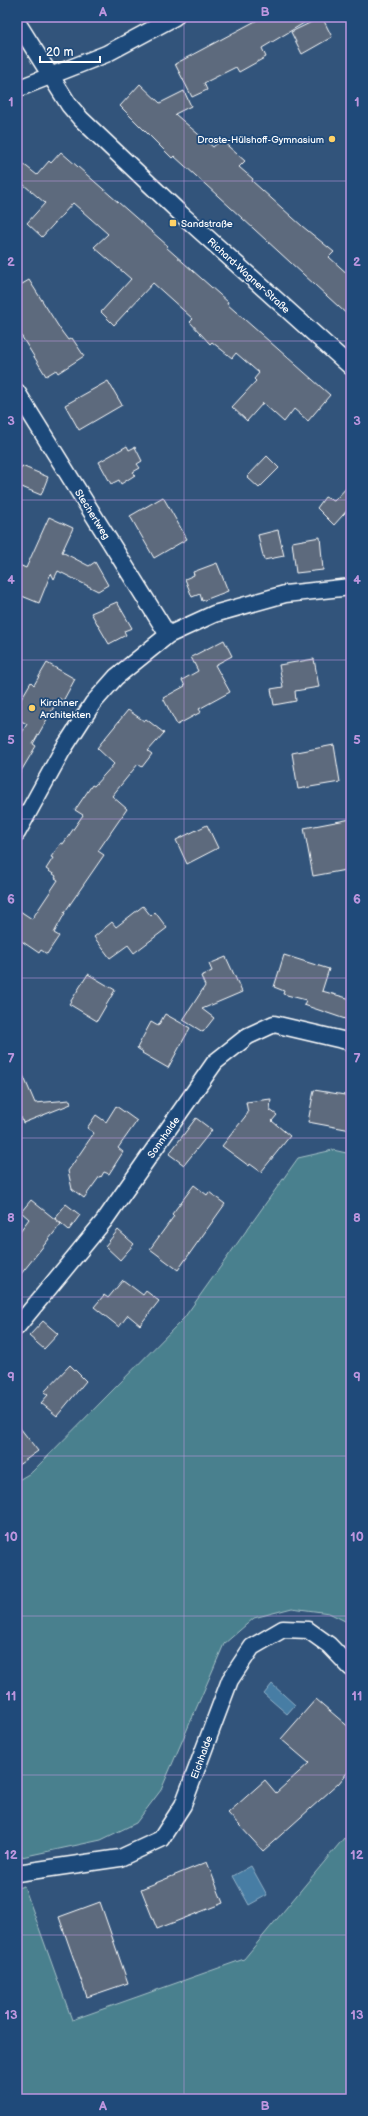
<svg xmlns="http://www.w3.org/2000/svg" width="368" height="2116" font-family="'Balsamiq Sans',sans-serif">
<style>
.green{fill:#4a808e;stroke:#a4c0c6}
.water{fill:#477da4;stroke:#91b1c8}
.building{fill:#5d6b7d;stroke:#fff}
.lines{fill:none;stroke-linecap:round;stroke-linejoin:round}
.minor-casing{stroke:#fff;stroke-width:19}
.minor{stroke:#1f4a7a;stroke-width:16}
.grid{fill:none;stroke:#bd96df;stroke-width:1;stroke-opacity:0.55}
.poi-dot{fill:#ffd166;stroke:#1f4a7a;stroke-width:1.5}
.labels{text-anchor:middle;stroke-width:3.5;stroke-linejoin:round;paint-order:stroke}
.poi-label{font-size:10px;fill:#fff;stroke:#1f4a7a;text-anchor:start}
.street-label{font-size:10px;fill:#fff;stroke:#1f4a7a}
.neatline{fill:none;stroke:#bd96df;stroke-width:1.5}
.grid-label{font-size:13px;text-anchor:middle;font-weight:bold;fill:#bd96df}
</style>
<rect width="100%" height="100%" fill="#32547b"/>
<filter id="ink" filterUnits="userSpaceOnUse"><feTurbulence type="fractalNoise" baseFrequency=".025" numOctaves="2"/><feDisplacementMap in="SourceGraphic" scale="8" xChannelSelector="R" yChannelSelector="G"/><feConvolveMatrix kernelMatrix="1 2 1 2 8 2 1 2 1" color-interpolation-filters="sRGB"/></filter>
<g filter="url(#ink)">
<path class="green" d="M333 1150 351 1154V1624L329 1613 292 1608 254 1618 224 1644 161 1790 136 1823 101 1840 17 1858V1481L32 1472 184 1318 298 1158Z
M344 1838 351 1844V2099H17V1888L24 1886 72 2020 244 1959Z"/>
<path class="water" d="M272 1684 295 1705 287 1714 264 1694Z
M251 1866 267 1895 249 1905 233 1876Z"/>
<path class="building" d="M263 17H314L262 48 266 57 239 72 236 67 204 83 207 90 192 97 175 64Z
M322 17 332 37 302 54 291 32Z
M140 84 160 103 184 91 191 106 175 114 213 147 221 140 245 161 239 167 253 179 252 181 302 226 334 252 329 257 351 277V318L206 185 174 156 172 158 120 106Z
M61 152 168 246 166 247 228 302 227 304 330 395 308 421 294 409 284 422 263 403 247 421 232 407 256 381 254 379 259 373 236 353 232 358 212 342 210 344 190 322 193 319 153 283 114 325 101 312 131 279 94 247 108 234 73 203 42 237 27 223 45 203 17 179V159L37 175 49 161 51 163Z
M29 280 62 332 68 340 72 338 84 356 58 373 56 370 46 376 17 329V287Z
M108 381 122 405 79 430 65 405Z
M127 446 129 450 135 447 142 461 137 464 140 468 133 472 135 475 121 484 119 480 111 484 99 462Z
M267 456 279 468 259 488 247 477Z
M22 466 48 477 41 495 17 485V477Z
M351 483V506L334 525 317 508 325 497 334 501Z
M163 497 187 539 154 558 130 516Z
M49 517 73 528 62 552 89 566 95 562 108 585 98 591 58 571 54 579 51 573 39 603 17 594V564L26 568Z
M278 530 284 556 264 560 258 535Z
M320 537 323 570 296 573 292 542Z
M217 563 228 591 202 601 200 594 192 597 185 579 194 575 193 572Z
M117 602 132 628 124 631 126 635 109 644 91 613Z
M224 640 232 656 215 665 230 692 199 709 201 712 177 725 163 698 185 686 182 680 198 671 191 657Z
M314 659 319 687 295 691 296 701 274 705 271 689 283 687 279 665Z
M47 663 75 679 63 701 59 698 33 744 36 746 17 778V734L20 736 27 724 17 719V706L31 682 34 685Z
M128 710 144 721 146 719 164 733 148 751 152 754 142 767 138 764 112 796 127 809 98 851 104 855 64 913H65L54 933 59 936 47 954 41 950 39 953 17 938V909L32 919 58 880 55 878 56 876 46 869 53 858 51 857 61 843 63 844 83 815 75 810 92 785 94 786 114 764 97 748Z
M334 745 340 782 298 789 292 753Z
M351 819V869L313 876 304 828Z
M207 825 218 848 187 864 176 840Z
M143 906 151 916 155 912 167 928 134 953 128 945 110 958 94 937 112 922 116 927Z
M284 955 329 969 322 991 351 999V1021L304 1005 306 1000 283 994 284 991 274 987Z
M226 957 242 992 202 1009 214 1018 203 1032 183 1020 205 986 201 976 212 971 209 964Z
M88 974 115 990 97 1021 69 1004Z
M165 1014 190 1028 168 1068 142 1053 143 1052 137 1048 151 1022 158 1026Z
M17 1061 35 1103 70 1100 71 1104 23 1123 21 1117 17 1119Z
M314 1090 351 1096V1130L308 1122Z
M271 1099 270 1110 277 1115 272 1121 290 1136 261 1172 250 1164 249 1166 222 1146 248 1113 246 1102Z
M116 1106 137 1121 118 1148 123 1152 109 1174 104 1172 101 1177 100 1176 84 1198 72 1189 68 1171 94 1133 87 1128 96 1115 106 1122Z
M196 1118 212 1130 184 1165 169 1154Z
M194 1185 207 1195 209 1192 225 1204 178 1270 150 1249 174 1216 172 1214Z
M31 1200 61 1224 17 1279V1235L29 1219 21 1212Z
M66 1204 80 1215 69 1230 55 1218Z
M118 1230 134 1244 120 1260 105 1246Z
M123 1280 143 1295 146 1291 159 1301 140 1325 128 1315 119 1327 94 1307 104 1295 108 1298Z
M43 1321 58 1334 44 1349 29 1336Z
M70 1365 86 1381 57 1416 41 1403 48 1395 44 1392Z
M17 1424 38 1451 17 1466Z
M316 1699 351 1729V1768L339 1783 263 1851 228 1813 265 1780 276 1793 309 1763 281 1739Z
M207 1862 223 1903 157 1929 141 1889Z
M100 1902 128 1983 87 1997 59 1917Z"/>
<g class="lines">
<g class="minor-casing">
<path id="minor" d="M17 22 69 105 81 119 180 213 351 367
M17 89 106 54 175 17
M17 392 168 635
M17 833 62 751 93 703 116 677 168 635 214 614 285 594 351 587
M17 1327 104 1221 215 1062 248 1036 274 1024 351 1042
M17 1873 120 1858 161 1839 183 1805 230 1680 252 1647 283 1629 308 1630 329 1645 351 1668"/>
</g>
<use href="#minor" class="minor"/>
</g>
</g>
<path class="grid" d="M184 17V2099M17 181H351M17 341H351M17 500H351M17 660H351M17 819H351M17 978H351M17 1138H351M17 1297H351M17 1456H351M17 1616H351M17 1775H351M17 1935H351"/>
<g class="poi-dot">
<circle cx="332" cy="139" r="4"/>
<rect x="169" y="219" width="8" height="8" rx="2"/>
<circle cx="32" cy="708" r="4"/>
</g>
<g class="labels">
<g class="poi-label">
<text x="324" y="143" text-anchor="end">Droste-Hülshoff-Gymnasium</text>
<text x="181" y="227">Sandstraße</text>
<text x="40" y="706">Kirchner<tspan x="40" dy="12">Architekten</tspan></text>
</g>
<g class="street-label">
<text transform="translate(249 275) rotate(42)" y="4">Richard-Wagner-Straße</text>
<text transform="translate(93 514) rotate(58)" y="4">Stechertweg</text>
<text transform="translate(163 1137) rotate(-55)" y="4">Sonnhalde</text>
<text transform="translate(201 1757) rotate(-70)" y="4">Eichhalde</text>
</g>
</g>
<rect width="368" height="2116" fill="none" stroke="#1f4a7a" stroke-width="44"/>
<path d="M40 56v6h60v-6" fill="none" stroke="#ffffff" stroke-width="2"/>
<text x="46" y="56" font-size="12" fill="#ffffff" stroke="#1f4a7a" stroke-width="3" paint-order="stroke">20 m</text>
<rect x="22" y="22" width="324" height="2072" class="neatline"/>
<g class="grid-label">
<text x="103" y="16">A</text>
<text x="265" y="16">B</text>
<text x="11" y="106">1</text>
<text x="357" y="106">1</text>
<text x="11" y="266">2</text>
<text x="357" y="266">2</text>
<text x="11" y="425">3</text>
<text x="357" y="425">3</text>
<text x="11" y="584">4</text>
<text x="357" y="584">4</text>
<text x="11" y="744">5</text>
<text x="357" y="744">5</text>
<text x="11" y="903">6</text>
<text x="357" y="903">6</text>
<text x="11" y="1063">7</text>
<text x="357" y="1063">7</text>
<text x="11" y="1222">8</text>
<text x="357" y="1222">8</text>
<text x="11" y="1381">9</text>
<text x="357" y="1381">9</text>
<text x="11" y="1541">10</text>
<text x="357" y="1541">10</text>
<text x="11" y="1700">11</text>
<text x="357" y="1700">11</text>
<text x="11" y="1859">12</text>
<text x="357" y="1859">12</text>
<text x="11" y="2019">13</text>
<text x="357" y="2019">13</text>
<text x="103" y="2110">A</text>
<text x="265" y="2110">B</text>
</g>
</svg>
